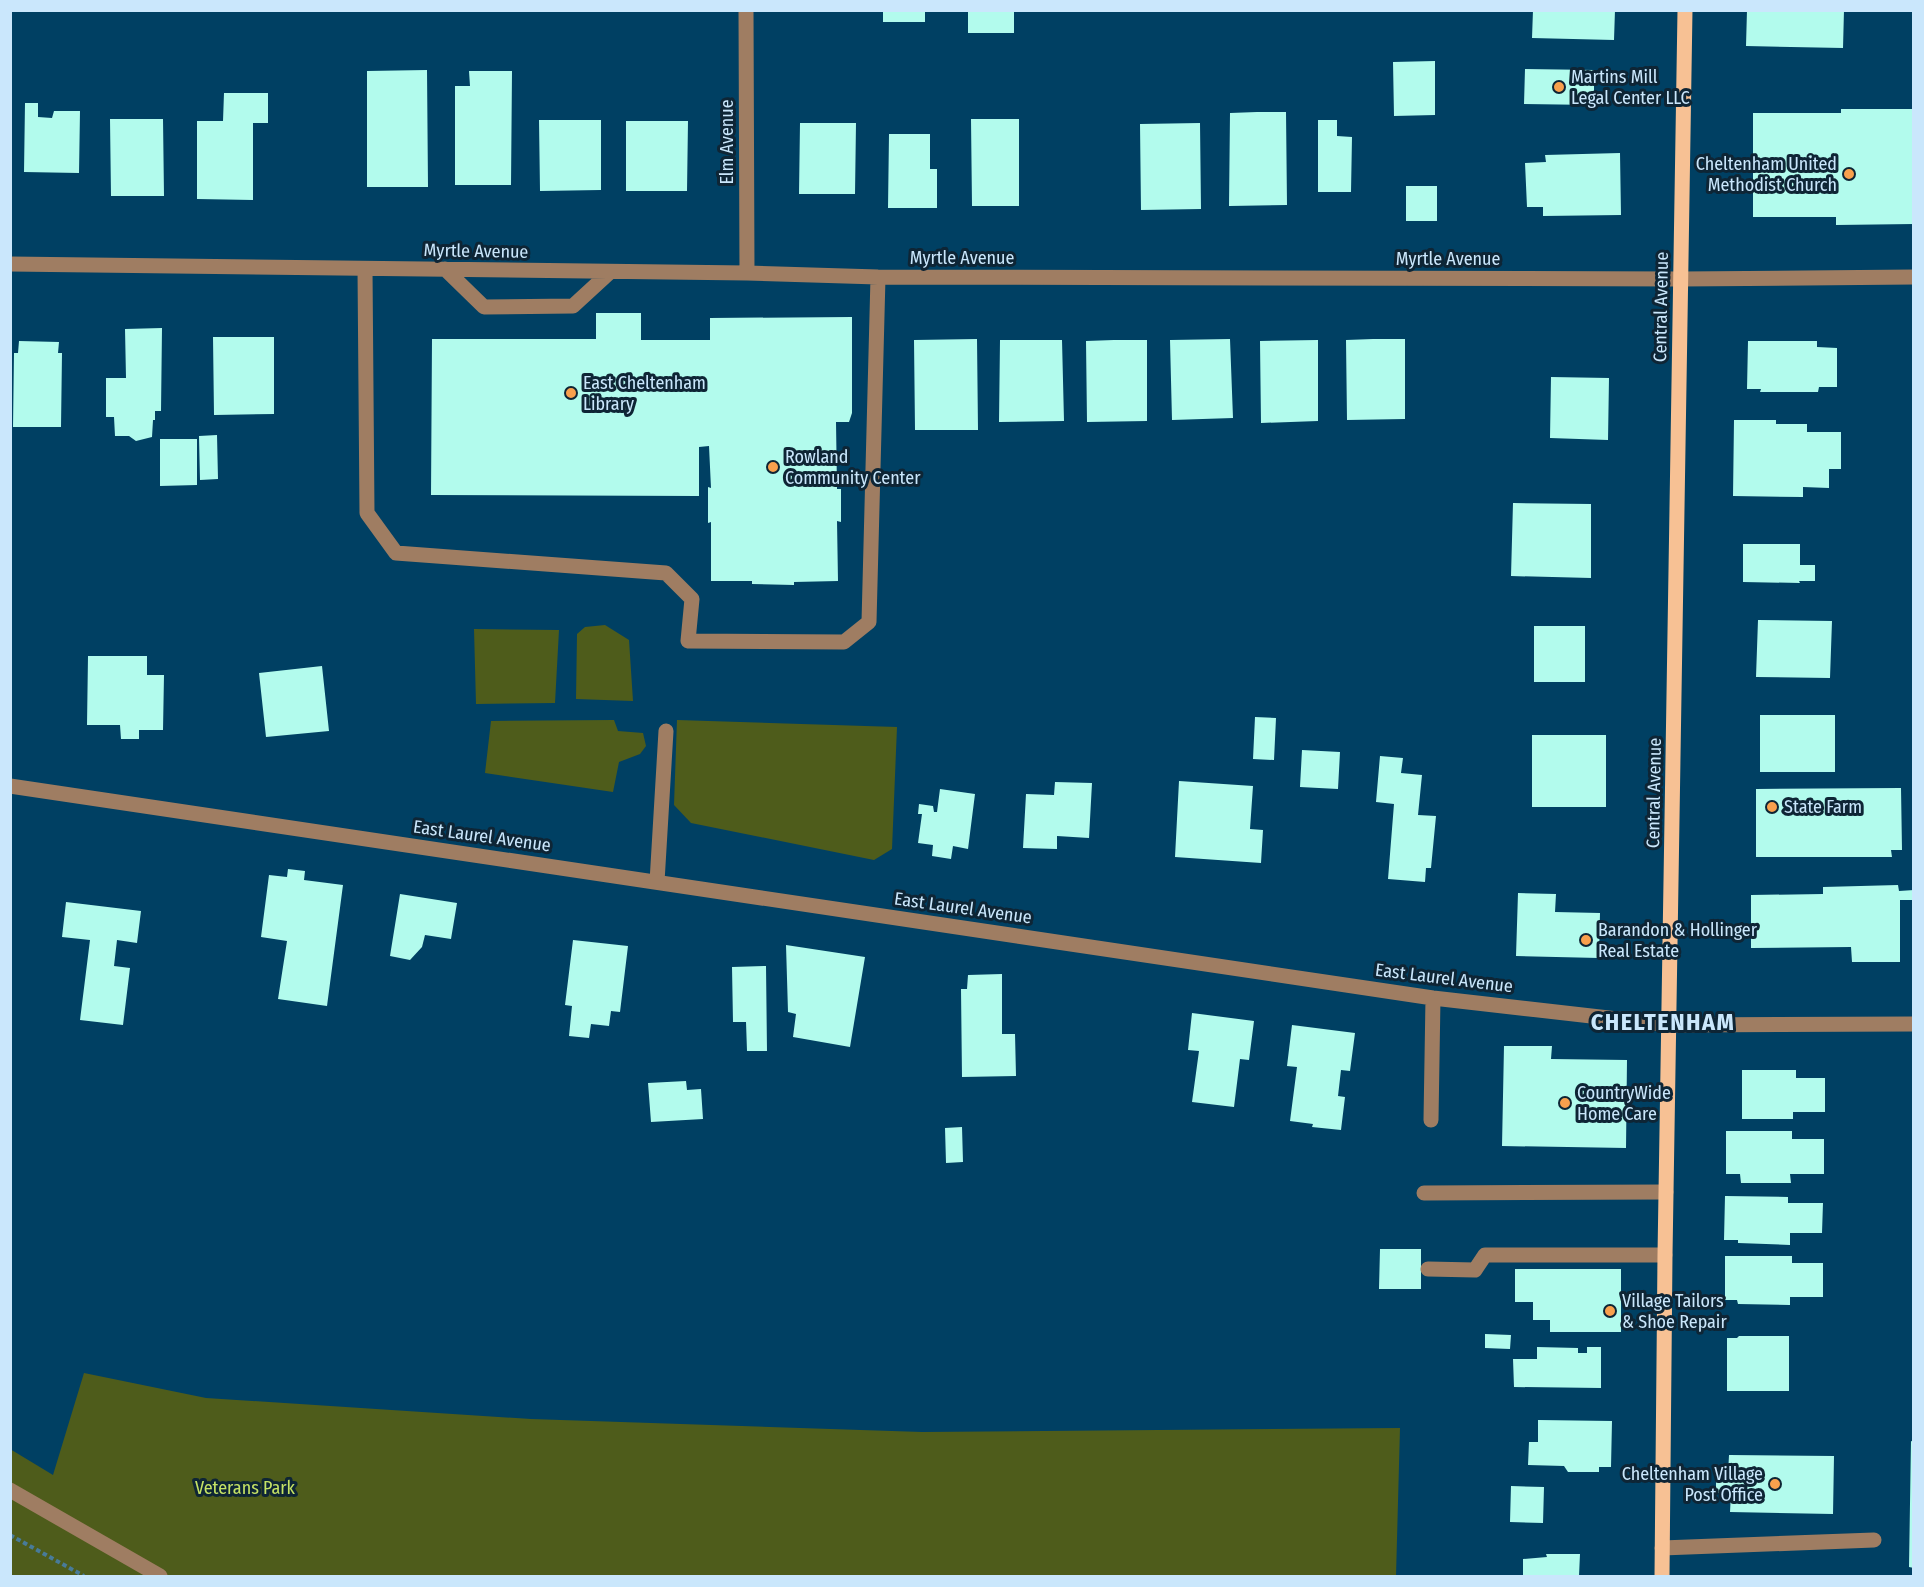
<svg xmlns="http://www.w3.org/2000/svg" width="1924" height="1587" font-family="'Fira Sans Condensed',sans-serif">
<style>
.green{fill:#4e5c1b}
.building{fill:#b2fbed}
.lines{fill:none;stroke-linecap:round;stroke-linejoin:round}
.path{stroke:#487b99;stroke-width:4;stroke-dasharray:4.5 3;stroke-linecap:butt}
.minor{stroke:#9f7d62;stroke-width:15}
.major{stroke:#f7c194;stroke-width:15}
.poi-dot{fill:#f9a04d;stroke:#0e2535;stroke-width:2}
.labels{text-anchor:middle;stroke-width:6;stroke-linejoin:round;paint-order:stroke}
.poi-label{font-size:18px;fill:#cae7fc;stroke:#0e2535;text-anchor:start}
.street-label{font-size:18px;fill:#cae7fc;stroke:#0e2535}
.park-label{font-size:18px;fill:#c6e365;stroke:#0e2535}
.district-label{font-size:24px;font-weight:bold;letter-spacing:1.5px;fill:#cae7fc;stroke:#0e2535}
</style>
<rect width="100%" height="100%" fill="#004063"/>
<path class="green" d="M605 625 629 640 633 701 576 699 577 634 585 627Z
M474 629 559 630 555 703 476 704Z
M614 720 618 731 643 733 646 746 640 754 619 762 613 792 485 773 491 721Z
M677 720 897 727 892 849 874 860 691 823 674 805Z
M84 1373 206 1398 531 1419 922 1432 1400 1428 1396 1576H11L10 1449 53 1475Z"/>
<path class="building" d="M883 10H925V22H883Z
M968 10H1014V33H968Z
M1533 10H1615L1614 40 1532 38Z
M1747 10H1844L1843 48 1746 46Z
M1435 61V115L1394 116 1393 62Z
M1525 69 1594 70V105L1524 104Z
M427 70 428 187H367V71Z
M469 71H512L511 185H455V86H470Z
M224 93H268V123H253V200L197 199V121H223Z
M25 103H38V117L52 118 54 111H80L79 173 24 172Z
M1841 109H1914V224L1836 225V217H1753V113H1841Z
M1257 112H1286L1287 205 1229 206 1230 113Z
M110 119H163L164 196H111Z
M971 119H1019V206H972Z
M539 120H601V190L540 191Z
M1318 120H1337V136L1352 137 1351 192H1318Z
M626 121H688L687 191H626Z
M800 123H856L855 194H799Z
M1200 123 1201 209 1141 210 1140 124Z
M889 134H930V169H937V208H888Z
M1620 153 1621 215 1543 216V207H1527L1525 163 1546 162 1545 155Z
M1406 186H1437V221H1406Z
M596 313H641V340H710V318L852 317V413L849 422H836L837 489H841V522L837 521 838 581 794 582V585L752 584V581H711V522L708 523V487L711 488 709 446 699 447V496L431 495 432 339H596Z
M162 328 161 411H155V420H153L152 437 136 441 129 436H115L114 417H106V378H126L125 329Z
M213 337H274V414L214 415Z
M977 339 978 430H915L914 340Z
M1230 339 1233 418 1172 420 1170 340Z
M1373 339H1405V419L1347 420 1346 340Z
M1000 340H1062L1064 421 999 422Z
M1114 340H1147V421L1087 422 1086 341Z
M1318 340V421L1261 423 1260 341Z
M19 341 59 342 58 353H62L61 427H13L14 353H18Z
M1748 341H1817V347L1837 348V387H1819L1818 392H1760L1761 389H1747Z
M1551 377 1609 378 1608 440 1550 438Z
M1734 420H1776V424H1807V432H1841V469H1829V488L1803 487V497L1733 496Z
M217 435 218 479 200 480 199 436Z
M160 439H197V485L160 486Z
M1513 503 1591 504V578L1511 576Z
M1743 544H1800V565H1815V581H1799L1800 583 1743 582Z
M1758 620 1832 621 1830 678 1756 677Z
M1534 626H1585V682H1534Z
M88 656H147V675H164L163 730H139V739H121L120 725H87Z
M322 666 329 731 266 737 259 673Z
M1760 715H1835V772H1760Z
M1255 717 1276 718 1274 760 1253 759Z
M1532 735H1606V807H1532Z
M1302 750 1340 752 1338 789 1300 787Z
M1380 756 1403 758 1401 773 1422 775 1418 815 1436 816 1431 868H1426L1425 882 1388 879 1394 804 1376 802Z
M1179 781 1253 786 1250 829 1263 830 1261 863 1175 857Z
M1055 782 1092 783 1089 838 1057 836V849L1023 848 1026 794 1054 795Z
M1901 788 1902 850H1891L1892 857H1756V789Z
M940 789 975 794 968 849 953 846 951 859 932 856 933 845 918 843 922 814H918L919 804 933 806 934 812H937Z
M288 869 305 871 304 880 343 885 327 1006 278 999 287 941 261 937 269 875 287 877Z
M1898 885 1899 891 1914 890V900H1900V962H1852L1851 947 1751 948V895L1823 894V887Z
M1518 893 1556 894 1555 912 1600 913 1599 958 1516 956Z
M400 894 457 903 451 939 425 935 422 947 410 960 390 956Z
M66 902 141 911 137 943 117 940 114 966 130 968 123 1025 80 1020 90 940 62 937Z
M573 940 628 946 620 1012 611 1011 609 1026 591 1024 589 1038 569 1036 572 1006 565 1005Z
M786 945 865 957 850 1047 793 1037 796 1014 788 1012Z
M766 966 767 1051H747L746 1022H733L732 967Z
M1002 974V1034H1015L1016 1076 962 1077 961 989H967L968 975Z
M1192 1013 1254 1021 1249 1060 1240 1059 1234 1107 1192 1102 1199 1051 1188 1050Z
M1292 1025 1355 1033 1350 1071 1341 1070 1338 1096 1345 1097 1341 1130 1312 1127 1313 1124 1290 1121 1297 1067 1287 1066Z
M1504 1046H1552L1551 1059 1627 1060 1626 1148 1502 1146Z
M1742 1070H1796V1078H1825V1112H1793V1119H1742Z
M686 1081 687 1090 701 1089 703 1119 651 1122 648 1083Z
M962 1127 963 1162 946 1163 945 1128Z
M1726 1131H1792V1139H1824V1174H1790L1791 1183H1741L1740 1174H1726Z
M1725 1196 1788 1197V1203H1823L1822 1233H1790V1245L1738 1243V1240H1724Z
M1380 1249H1421V1289H1379Z
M1725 1256H1792V1263H1823V1297H1790V1305L1738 1304 1737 1300H1725Z
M1515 1269H1621V1332H1550V1320H1533V1302H1515Z
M1485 1334 1511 1335 1510 1349 1485 1348Z
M1739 1336H1789V1391H1727V1338H1737Z
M1537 1347 1578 1348V1353H1587V1347H1601V1388L1514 1387 1513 1359H1537Z
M1538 1420 1612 1421 1611 1467H1599V1472H1568L1564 1466 1528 1465 1529 1442H1538Z
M1911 1441 1914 1442V1568L1909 1567Z
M1729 1455 1834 1456 1833 1514 1730 1512 1731 1493H1716V1474H1728Z
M1511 1486 1544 1487 1543 1523 1510 1522Z
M1546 1554H1580L1579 1576H1523V1559L1547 1557Z"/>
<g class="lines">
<path class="path" d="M10 1535 84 1576"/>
<path class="minor" d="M746 10 747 273
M10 264 747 273 878 277 1681 279 1914 277
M365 269 367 513 396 553 666 573 692 599 688 641 844 642 869 622 878 277
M445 269 484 307 573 306 610 272
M10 786 1433 998 1670 1025 1914 1024
M657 882 666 731
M1431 1120 1433 998
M1424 1193 1666 1192
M1428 1269 1475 1270 1485 1255H1665
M10 1490 160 1576
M1662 1548 1874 1540"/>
<path class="major" d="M1662 1576 1665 1255 1685 10"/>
</g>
<g class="poi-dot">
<circle cx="1559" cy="87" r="6"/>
<circle cx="1849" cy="174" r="6"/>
<circle cx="571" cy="393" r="6"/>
<circle cx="773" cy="467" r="6"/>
<circle cx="1772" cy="807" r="6"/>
<circle cx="1586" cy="940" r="6"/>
<circle cx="1565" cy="1103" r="6"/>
<circle cx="1610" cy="1311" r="6"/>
<circle cx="1775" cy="1484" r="6"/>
</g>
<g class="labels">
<g class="poi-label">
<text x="1571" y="83">Martins Mill<tspan x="1571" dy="21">Legal Center LLC</tspan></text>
<text x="1837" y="170" text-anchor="end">Cheltenham United<tspan x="1837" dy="21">Methodist Church</tspan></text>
<text x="583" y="389">East Cheltenham<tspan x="583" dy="21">Library</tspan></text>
<text x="785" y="463">Rowland<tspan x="785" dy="21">Community Center</tspan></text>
<text x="1784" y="813">State Farm</text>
<text x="1598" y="936">Barandon &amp; Hollinger<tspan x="1598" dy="21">Real Estate</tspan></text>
<text x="1577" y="1099">CountryWide<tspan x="1577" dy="21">Home Care</tspan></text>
<text x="1622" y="1307">Village Tailors<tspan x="1622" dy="21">&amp; Shoe Repair</tspan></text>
<text x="1763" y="1480" text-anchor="end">Cheltenham Village<tspan x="1763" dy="21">Post Office</tspan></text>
</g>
<g class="street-label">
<text transform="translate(727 142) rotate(-90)" y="6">Elm Avenue</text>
<text transform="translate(476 251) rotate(1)" y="6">Myrtle Avenue</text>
<text x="962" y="264">Myrtle Avenue</text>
<text x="1448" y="265">Myrtle Avenue</text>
<text transform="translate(1661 307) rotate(-89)" y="6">Central Avenue</text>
<text transform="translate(1654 793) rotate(-89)" y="6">Central Avenue</text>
<text transform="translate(482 836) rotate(8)" y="6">East Laurel Avenue</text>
<text transform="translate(963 908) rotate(8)" y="6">East Laurel Avenue</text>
<text transform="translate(1444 978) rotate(7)" y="6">East Laurel Avenue</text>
</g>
<g class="park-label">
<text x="245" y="1494">Veterans Park</text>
</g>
<g class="district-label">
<text x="1663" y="1030">CHELTENHAM</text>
</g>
</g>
<rect width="1924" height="1587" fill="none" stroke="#cae7fc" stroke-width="24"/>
</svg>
